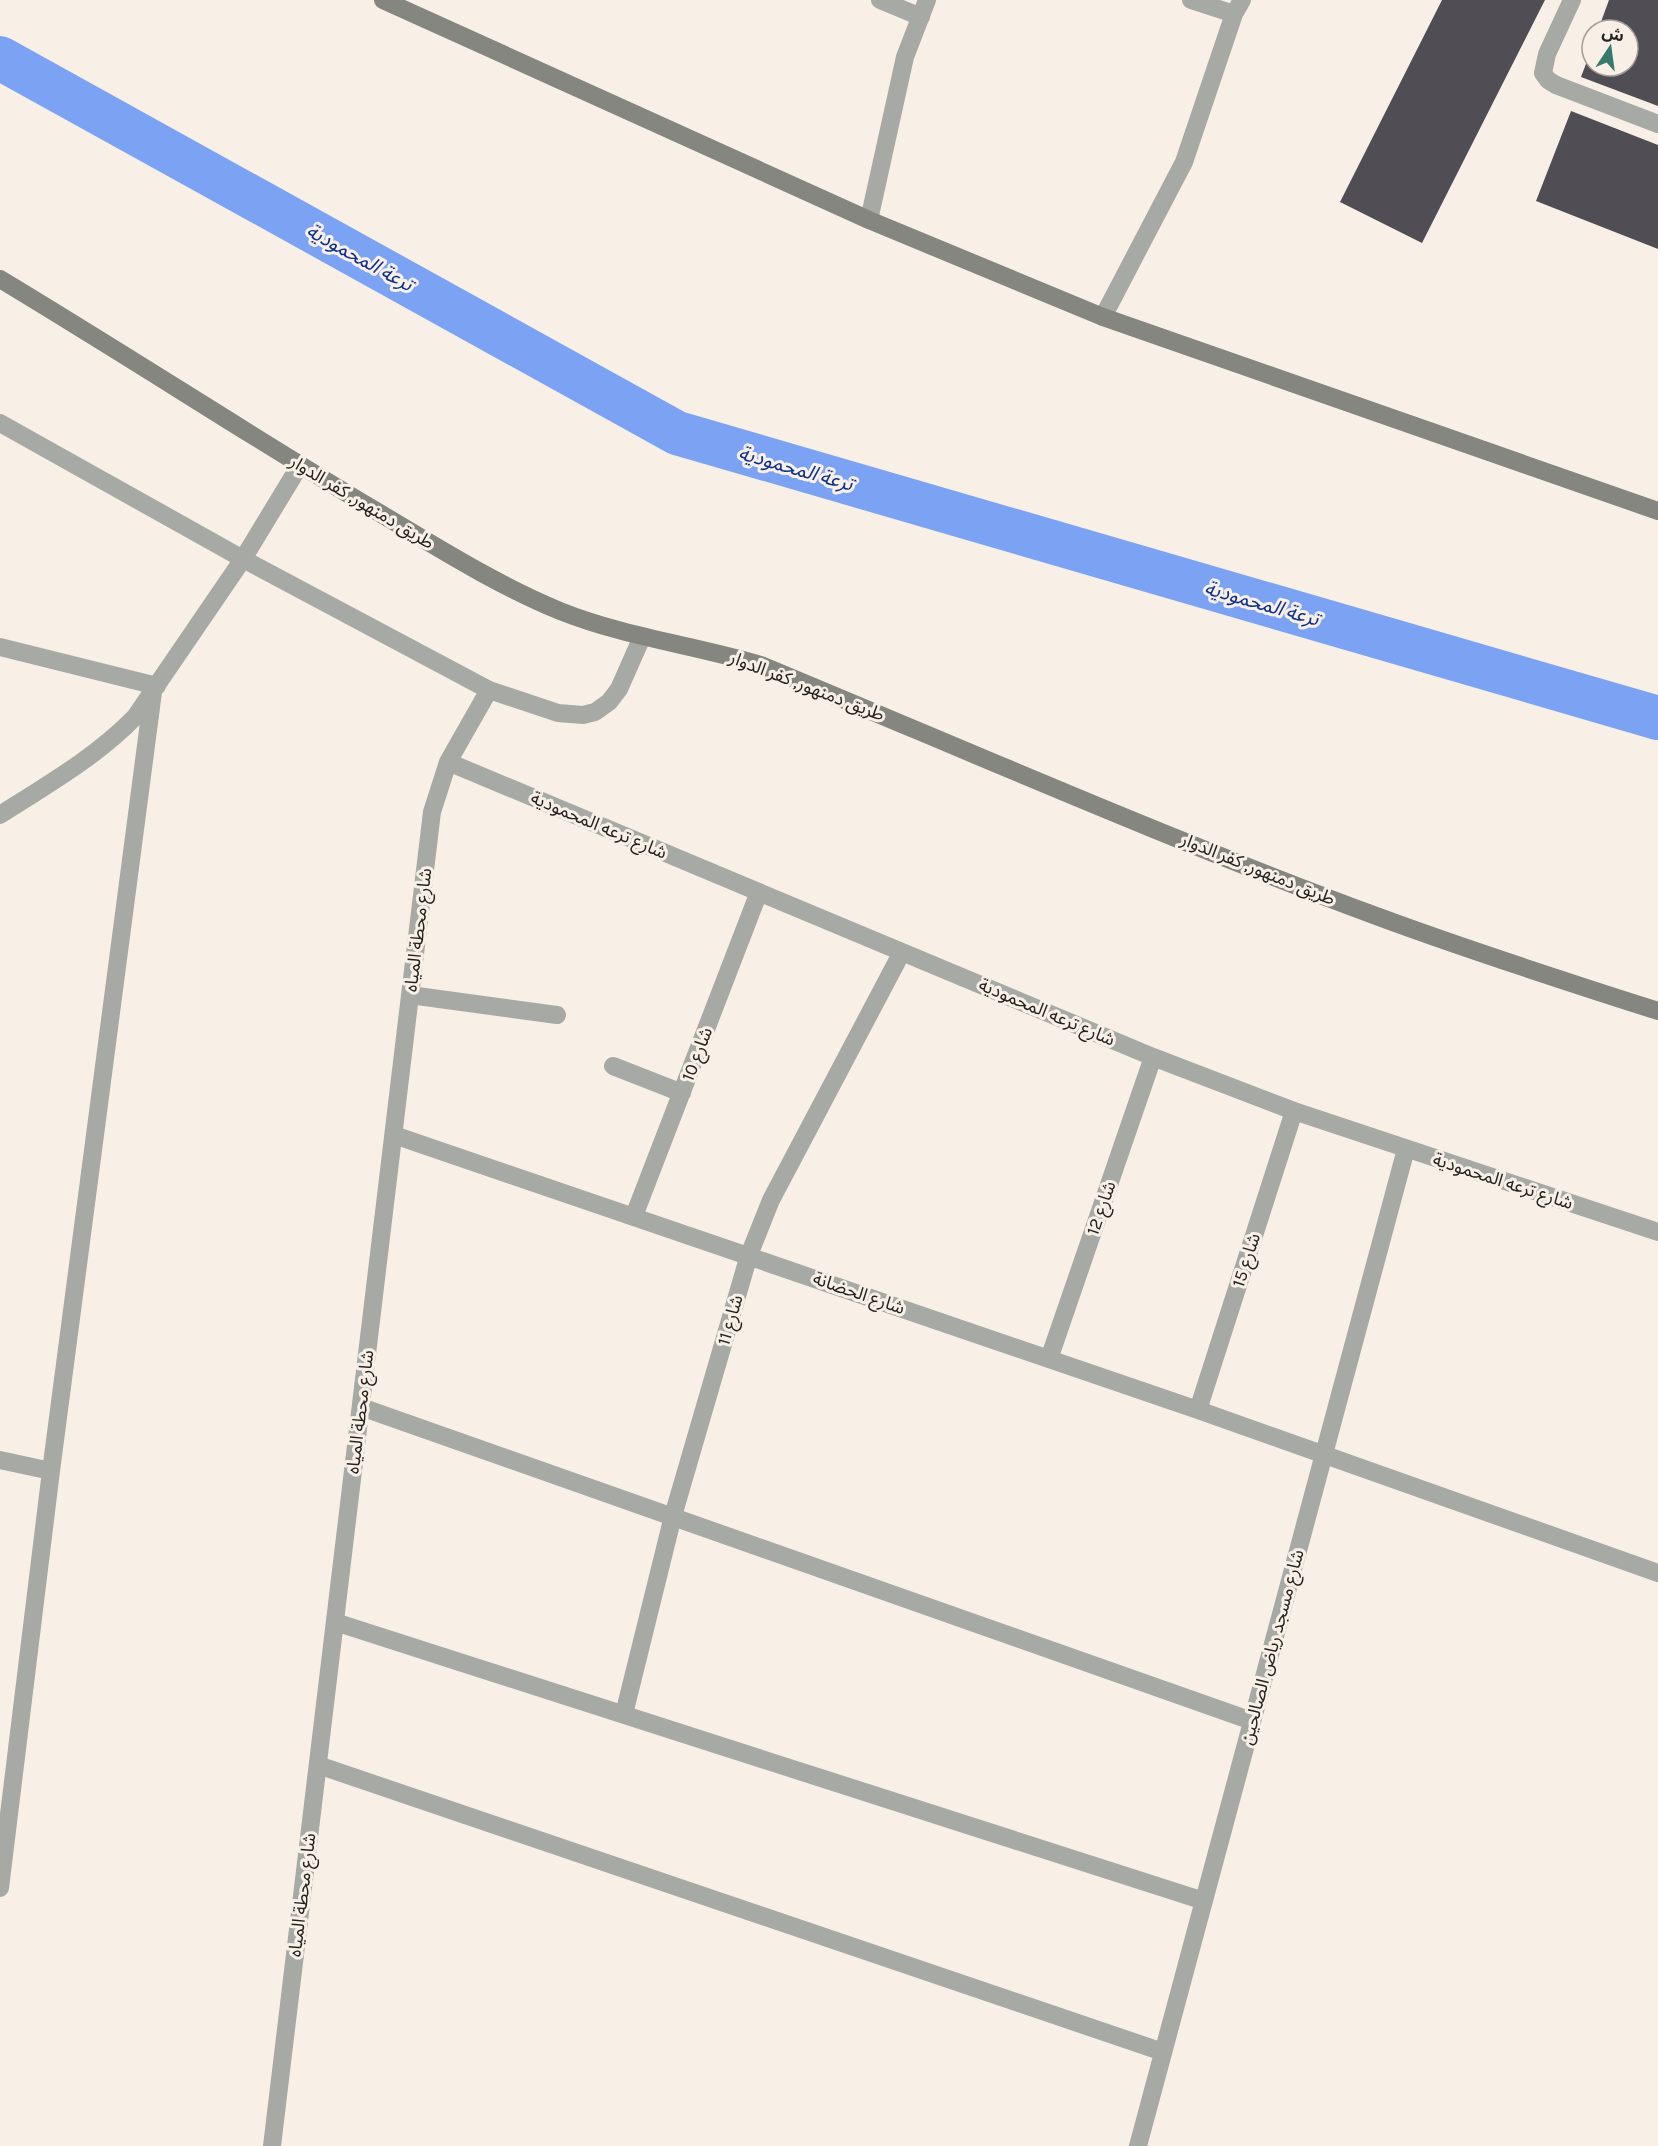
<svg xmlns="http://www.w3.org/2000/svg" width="1658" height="2146" font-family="Karla,'Noto Sans Arabic',sans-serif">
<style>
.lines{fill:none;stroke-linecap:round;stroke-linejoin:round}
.canal{stroke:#7ba2f3;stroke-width:44}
.building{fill:#504d55}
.service{stroke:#a7a9a4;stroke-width:18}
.minor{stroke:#a7a9a4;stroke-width:18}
.secondary{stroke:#84867f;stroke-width:18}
.labels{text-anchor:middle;stroke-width:6;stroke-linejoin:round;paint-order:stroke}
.street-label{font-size:18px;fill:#25221f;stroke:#f8f0e7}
.water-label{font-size:20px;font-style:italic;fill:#0d308b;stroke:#f8f0e7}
</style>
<rect width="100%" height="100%" fill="#f8f0e7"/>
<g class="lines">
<path class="canal" d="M0 58 677 433 1658 718"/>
</g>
<path class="building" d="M1442 0H1545L1422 243 1340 202Z
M1609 0H1658V106L1581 77 1592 48V66H1628V30H1598Z
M1571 111 1658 145V249L1536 201Z"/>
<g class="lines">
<path class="service" d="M880 0 921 17
M1191 0 1234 14
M1572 0 1547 54 1543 73 1548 80 1556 85 1658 124
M869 220 905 57 927 0
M1103 317 1184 162 1234 14 1242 0
M0 647 157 686
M0 815C47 785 96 757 135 717L243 559 300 465
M0 1460 51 1471
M0 1888 51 1471 153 692"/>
<path class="minor" d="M0 423 243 559 489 690 558 713 583 715 595 712 609 702 619 689 642 637
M448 762 1153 1057 1294 1111 1658 1232
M410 995 557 1015
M613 1066 682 1093
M394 1135 1198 1410 1658 1573
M634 1216 759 892
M1049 1359 1153 1057
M361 1407 1252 1721
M1198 1410 1294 1111
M335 1622 1204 1901
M624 1714 673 1516 749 1255 771 1200 902 952
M318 1765 1163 2052
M272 2146 432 812 448 762 489 690
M1138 2146 1406 1149"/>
<path class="secondary" d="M383 0 869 220 1103 317 1658 511
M0 279C123 353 243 431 366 505 429 542 492 583 560 611 625 637 694 645 761 665 966 750 1170 840 1379 917 1471 951 1564 981 1658 1011"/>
</g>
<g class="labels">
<g class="street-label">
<text transform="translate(362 502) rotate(31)" y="6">طريق دمنهور, كفر الدوار</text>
<text transform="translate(807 686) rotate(21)" y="6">طريق دمنهور, كفر الدوار</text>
<text transform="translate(599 825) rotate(23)" y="6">شارع ترعه المحمودية</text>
<text transform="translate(1258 869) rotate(22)" y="6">طريق دمنهور, كفر الدوار</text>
<text transform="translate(418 930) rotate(-83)" y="6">شارع محطة المياه</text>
<text transform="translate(1047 1012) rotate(23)" y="6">شارع ترعه المحمودية</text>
<text transform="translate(697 1054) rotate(-69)" y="6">شارع 10</text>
<text transform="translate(1503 1181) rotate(18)" y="6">شارع ترعه المحمودية</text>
<text transform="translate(1101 1208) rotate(-71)" y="6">شارع 12</text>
<text transform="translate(1246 1260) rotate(-72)" y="6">شارع 15</text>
<text transform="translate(859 1293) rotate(19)" y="6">شارع الحضانة</text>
<text transform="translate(730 1320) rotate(-74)" y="6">شارع 11</text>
<text transform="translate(360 1412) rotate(-83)" y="6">شارع محطة المياه</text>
<text transform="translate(1272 1647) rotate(-75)" y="6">شارع مسجد رياض الصالحين</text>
<text transform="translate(302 1895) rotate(-83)" y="6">شارع محطة المياه</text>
</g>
<g class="water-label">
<text transform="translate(360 257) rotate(29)" y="7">ترعة المحمودية</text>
<text transform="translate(796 468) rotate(16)" y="7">ترعة المحمودية</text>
<text transform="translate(1262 603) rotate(16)" y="7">ترعة المحمودية</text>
</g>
</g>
<g transform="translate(1610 48) rotate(13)"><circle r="28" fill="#f8f0e7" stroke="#a49e97" stroke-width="1.5"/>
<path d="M0-4.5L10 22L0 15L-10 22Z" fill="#367a6d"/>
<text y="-9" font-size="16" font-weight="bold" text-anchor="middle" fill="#25221f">ش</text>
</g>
</svg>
